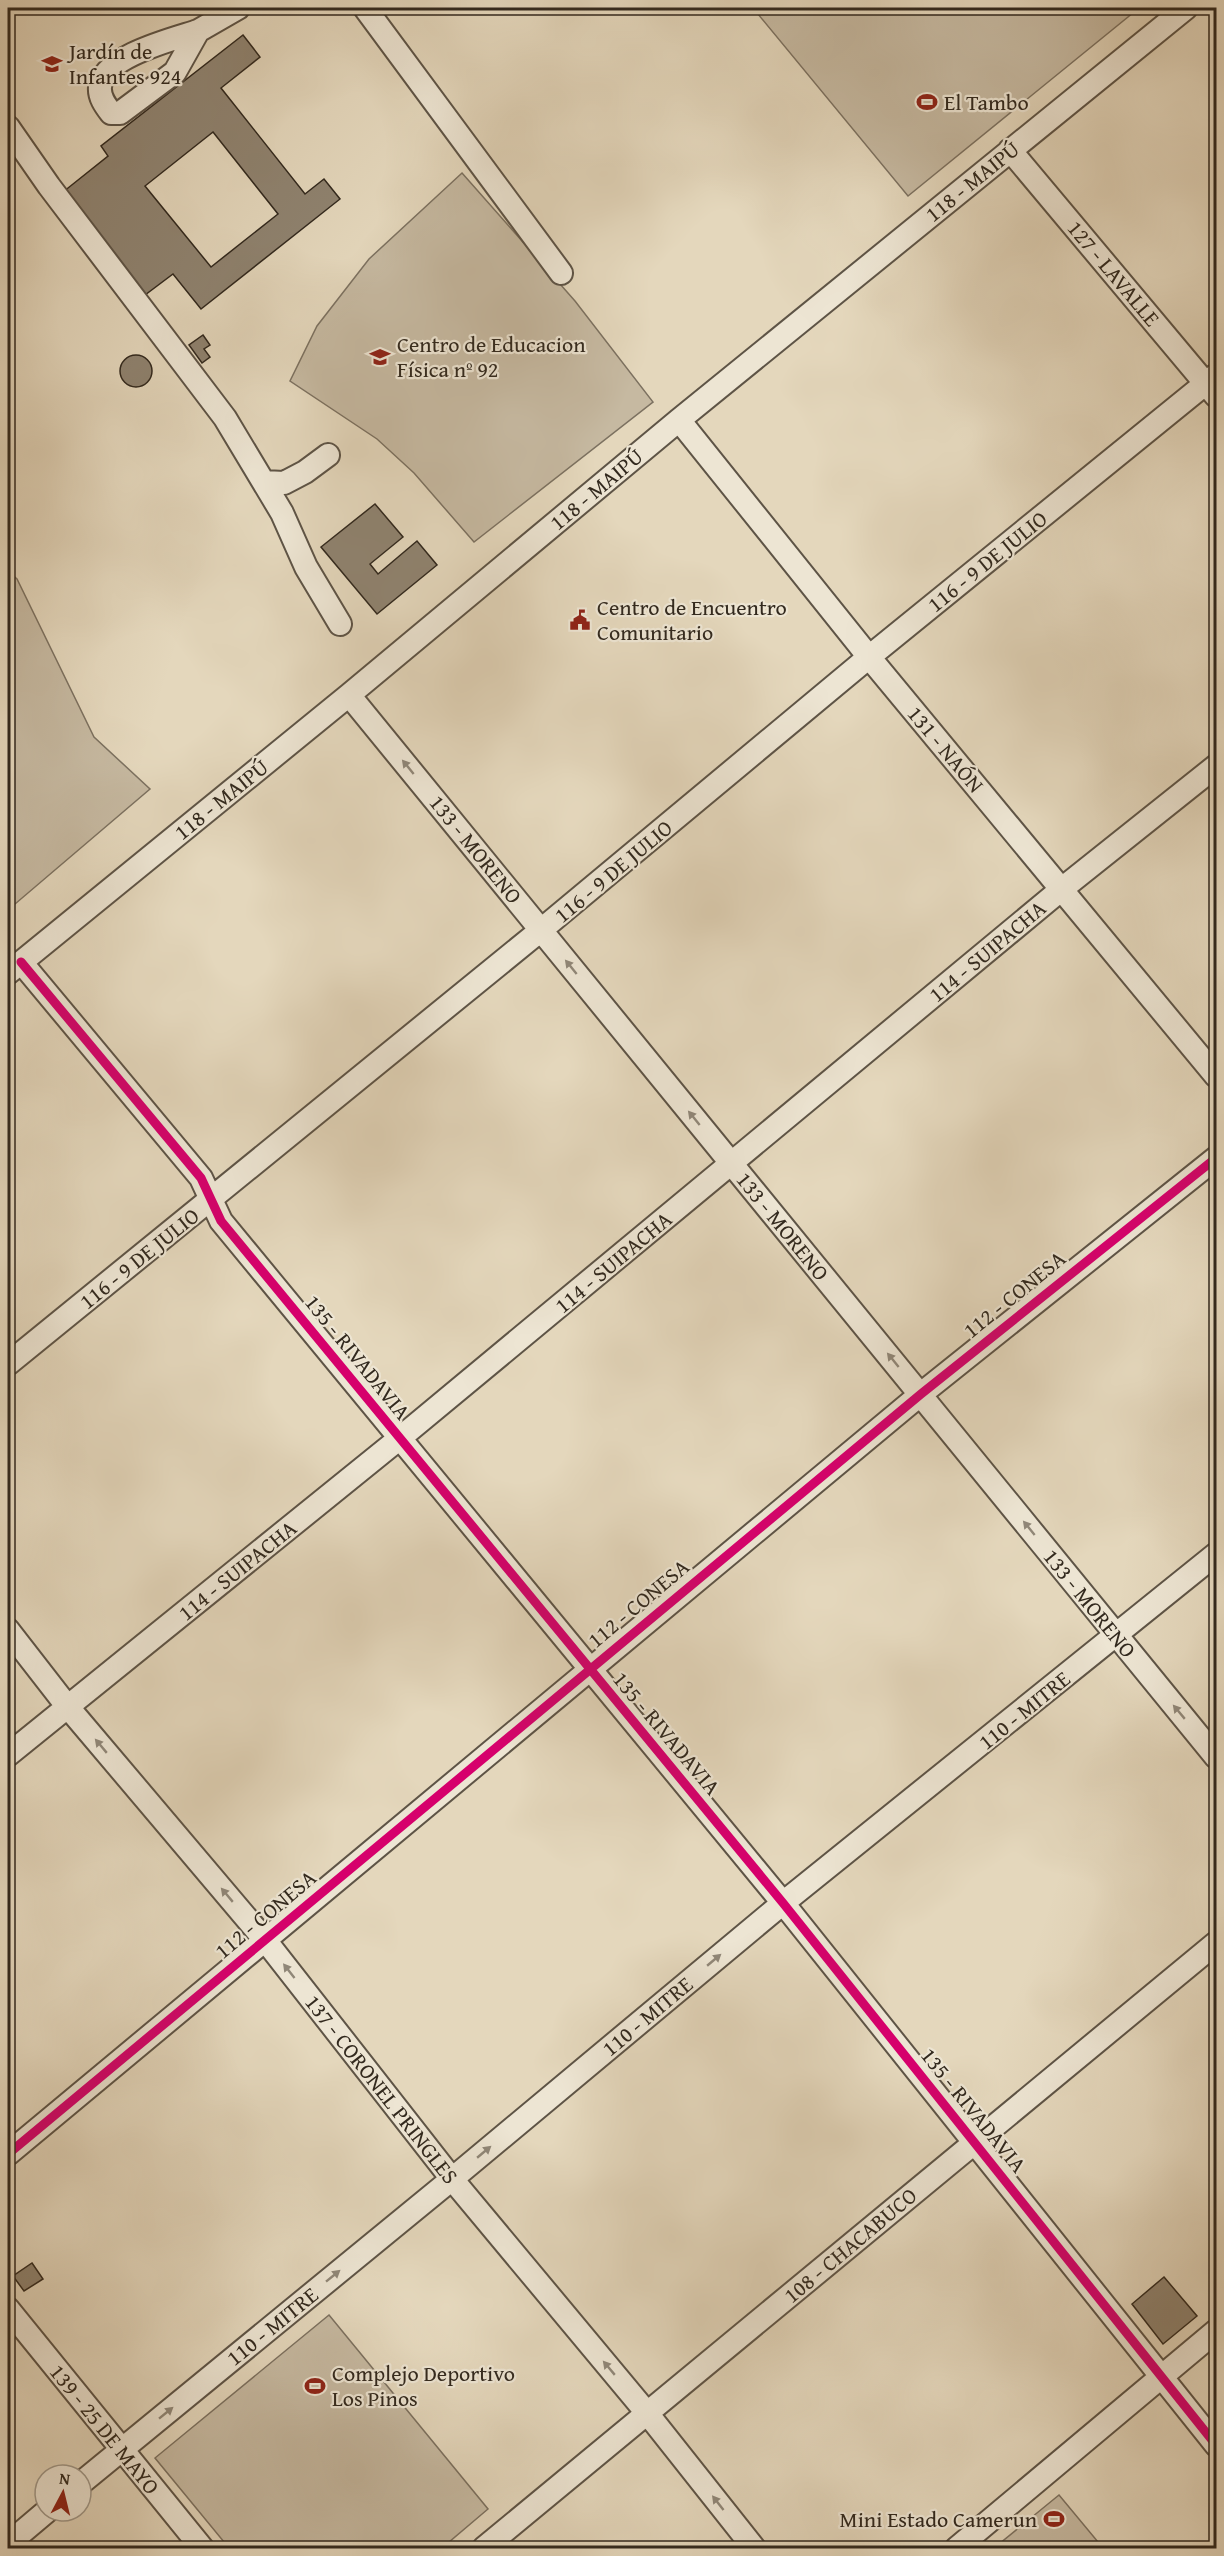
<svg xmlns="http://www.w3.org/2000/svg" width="1224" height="2556" font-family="'Gentium Book Plus',serif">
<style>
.green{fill:#c6b9a1;stroke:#7c7160;stroke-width:1.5}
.building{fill:#8f8370;stroke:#32291e;stroke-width:1.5;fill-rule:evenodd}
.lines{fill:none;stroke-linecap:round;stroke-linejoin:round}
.minor-casing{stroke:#5e5446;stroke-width:26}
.minor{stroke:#ede5d3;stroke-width:22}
.cycleway-casing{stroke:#ede5d3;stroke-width:13}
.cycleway{stroke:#d6006c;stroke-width:9}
.oneway{fill:#908778}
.labels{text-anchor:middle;stroke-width:4.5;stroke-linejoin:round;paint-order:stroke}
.poi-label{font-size:22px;fill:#32291e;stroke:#ede5d3;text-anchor:start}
.street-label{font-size:22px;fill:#32291e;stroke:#ede5d3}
</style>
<rect width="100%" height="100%" fill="#e4d7bc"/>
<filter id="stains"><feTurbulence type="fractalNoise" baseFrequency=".00333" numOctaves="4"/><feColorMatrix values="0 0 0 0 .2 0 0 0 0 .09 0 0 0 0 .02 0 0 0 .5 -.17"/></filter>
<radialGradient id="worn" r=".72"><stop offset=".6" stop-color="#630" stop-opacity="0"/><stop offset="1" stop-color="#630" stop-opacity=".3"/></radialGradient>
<path class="green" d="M753 8H1139L908 196Z
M462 173 575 301 653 402 474 542 414 473 377 439 290 381 317 326 369 259Z
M8 571 17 579 94 737 150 789 8 910Z
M329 2315 488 2509 442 2548H229L155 2458Z
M1059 2495 1103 2548H1003L999 2544Z"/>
<path class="building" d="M243 35 260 57 221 88 305 194 324 179 340 199 201 309 173 274 145 295 63 192 108 156 101 146ZM213 132 278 214 211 267 145 186Z
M203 335 210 345 204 349 210 357 202 363 189 345Z
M120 371a16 16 0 1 1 32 0a16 16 0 1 1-32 0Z
M375 504 403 537 370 564 378 574 417 541 437 565 377 614 321 547Z
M32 2263 43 2279 24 2291 13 2276Z
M1164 2277 1197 2316 1163 2344 1132 2304Z"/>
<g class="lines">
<g class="minor-casing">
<path id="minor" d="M365 8 561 273
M198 31 175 72 120 113H111C105 105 99 97 100 87 103 56 174 39 198 31Z
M198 31 238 8
M8 127 49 186 225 418 282 513 306 567 340 624
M1010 150 1216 396
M679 420 869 657 1216 1076
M264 482 284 483 305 472 328 455
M349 695 1216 1757
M21 962 201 1178 221 1221 783 1903 1216 2445
M8 973 349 695 679 420 1186 8
M8 1364 541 930 869 657 1216 375
M8 1630 67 1706 265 1940 452 2179 647 2413 754 2548
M8 1755 400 1438 1063 888 1216 766
M8 2154 921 1394 1216 1158
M8 2309 202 2548
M81 2483 452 2179 783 1903 1216 1554
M8 2544 47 2511
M484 2548 1216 1943
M957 2548 1216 2331"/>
</g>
<use href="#minor" class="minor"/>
<g class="cycleway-casing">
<path id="cycleway" d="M21 962 201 1178 221 1221 783 1903 1216 2445
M8 2154 921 1394 1216 1158"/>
</g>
<use href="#cycleway" class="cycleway"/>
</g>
<defs><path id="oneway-solid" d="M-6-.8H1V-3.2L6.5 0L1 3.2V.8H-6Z" transform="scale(1.5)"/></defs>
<g class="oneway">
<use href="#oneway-solid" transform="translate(408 767) rotate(-129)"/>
<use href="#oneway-solid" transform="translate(571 967) rotate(-129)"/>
<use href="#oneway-solid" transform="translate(694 1118) rotate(-129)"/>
<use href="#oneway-solid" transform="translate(893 1360) rotate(-129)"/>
<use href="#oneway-solid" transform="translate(1029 1528) rotate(-129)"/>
<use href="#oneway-solid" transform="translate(1179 1712) rotate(-130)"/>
<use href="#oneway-solid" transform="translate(101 1746) rotate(-130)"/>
<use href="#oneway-solid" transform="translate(227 1895) rotate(-130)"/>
<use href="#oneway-solid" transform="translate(714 1960) rotate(-40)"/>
<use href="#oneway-solid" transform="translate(289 1971) rotate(-128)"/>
<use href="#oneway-solid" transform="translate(484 2152) rotate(-40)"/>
<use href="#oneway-solid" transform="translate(333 2276) rotate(-39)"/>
<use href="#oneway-solid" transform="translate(609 2368) rotate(-130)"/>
<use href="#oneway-solid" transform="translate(166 2413) rotate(-39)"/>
<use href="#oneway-solid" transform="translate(718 2503) rotate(-128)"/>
</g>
<defs>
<g id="school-bare" transform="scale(1.62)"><path d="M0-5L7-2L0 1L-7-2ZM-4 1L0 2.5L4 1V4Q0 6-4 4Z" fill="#8f2418" stroke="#ede5d3" stroke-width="2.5" paint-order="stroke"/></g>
<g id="stadium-bare" transform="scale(1.62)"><path d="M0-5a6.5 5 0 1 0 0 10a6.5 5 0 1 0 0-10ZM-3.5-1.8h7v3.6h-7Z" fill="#8f2418" stroke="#ede5d3" stroke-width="2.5" paint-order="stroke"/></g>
<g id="civic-bare" transform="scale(1.62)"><path d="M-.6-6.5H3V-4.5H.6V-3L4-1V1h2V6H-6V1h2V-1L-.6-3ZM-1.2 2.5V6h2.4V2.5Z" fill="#8f2418" stroke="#ede5d3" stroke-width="2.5" paint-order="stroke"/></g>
</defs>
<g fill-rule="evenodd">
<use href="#school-bare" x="52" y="64"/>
<use href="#stadium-bare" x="927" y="102"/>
<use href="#school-bare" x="380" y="357"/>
<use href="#civic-bare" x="580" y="620"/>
<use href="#stadium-bare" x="315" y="2386"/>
<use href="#stadium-bare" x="1054" y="2519"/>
</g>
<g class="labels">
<g class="poi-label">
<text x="69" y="59">Jardín de<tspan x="69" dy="25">Infantes 924</tspan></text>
<text x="944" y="110">El Tambo</text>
<text x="397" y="352">Centro de Educacion<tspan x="397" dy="25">Física nº 92</tspan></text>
<text x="597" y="615">Centro de Encuentro<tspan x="597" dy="25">Comunitario</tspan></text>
<text x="332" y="2381">Complejo Deportivo<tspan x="332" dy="25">Los Pinos</tspan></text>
<text x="1037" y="2527" text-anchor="end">Mini Estado Camerun</text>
</g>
<g class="street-label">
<text transform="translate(972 181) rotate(-39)" y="8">118 - MAIPÚ</text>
<text transform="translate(1114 273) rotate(50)" y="8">127 - LAVALLE</text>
<text transform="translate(596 489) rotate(-40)" y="8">118 - MAIPÚ</text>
<text transform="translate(987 561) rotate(-39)" y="8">116 - 9 DE JULIO</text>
<text transform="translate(946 749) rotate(50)" y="8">131 - NAÓN</text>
<text transform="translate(221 799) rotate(-39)" y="8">118 - MAIPÚ</text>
<text transform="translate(476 849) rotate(51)" y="8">133 - MORENO</text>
<text transform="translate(613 871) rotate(-40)" y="8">116 - 9 DE JULIO</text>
<text transform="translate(987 951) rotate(-40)" y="8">114 - SUIPACHA</text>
<text transform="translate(783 1226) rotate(51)" y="8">133 - MORENO</text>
<text transform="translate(139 1258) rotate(-39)" y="8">116 - 9 DE JULIO</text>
<text transform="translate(613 1262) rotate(-40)" y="8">114 - SUIPACHA</text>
<text transform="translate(1014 1294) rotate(-39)" y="8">112 - CONESA</text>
<text transform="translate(358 1357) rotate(51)" y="8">135 - RIVADAVIA</text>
<text transform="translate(237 1570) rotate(-39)" y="8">114 - SUIPACHA</text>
<text transform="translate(638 1603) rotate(-40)" y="8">112 - CONESA</text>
<text transform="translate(1090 1603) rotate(51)" y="8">133 - MORENO</text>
<text transform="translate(1024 1710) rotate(-39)" y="8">110 - MITRE</text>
<text transform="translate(667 1733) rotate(50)" y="8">135 - RIVADAVIA</text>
<text transform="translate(265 1914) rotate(-40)" y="8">112 - CONESA</text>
<text transform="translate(647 2016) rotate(-40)" y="8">110 - MITRE</text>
<text transform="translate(382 2089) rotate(52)" y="8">137 - CORONEL PRINGLES</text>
<text transform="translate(974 2110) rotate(51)" y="8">135 - RIVADAVIA</text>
<text transform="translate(850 2245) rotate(-40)" y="8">108 - CHACABUCO</text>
<text transform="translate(272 2326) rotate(-39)" y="8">110 - MITRE</text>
<text transform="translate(105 2429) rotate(51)" y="8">139 - 25 DE MAYO</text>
</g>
</g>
<rect width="1224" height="2556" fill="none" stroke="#e4d7bc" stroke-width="30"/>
<rect x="9" y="9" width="1206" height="2538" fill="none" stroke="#32291e" stroke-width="3"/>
<rect x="15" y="15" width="1194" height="2526" fill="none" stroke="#32291e" stroke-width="1.5"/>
<g transform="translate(63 2493) rotate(7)"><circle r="28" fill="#ede5d3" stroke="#a29a8b" stroke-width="1.5"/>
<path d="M0-4.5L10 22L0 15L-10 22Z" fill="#8f2418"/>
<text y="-9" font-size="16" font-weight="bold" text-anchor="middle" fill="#32291e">N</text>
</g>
<rect width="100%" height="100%" filter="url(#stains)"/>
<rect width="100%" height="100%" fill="url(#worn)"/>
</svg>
